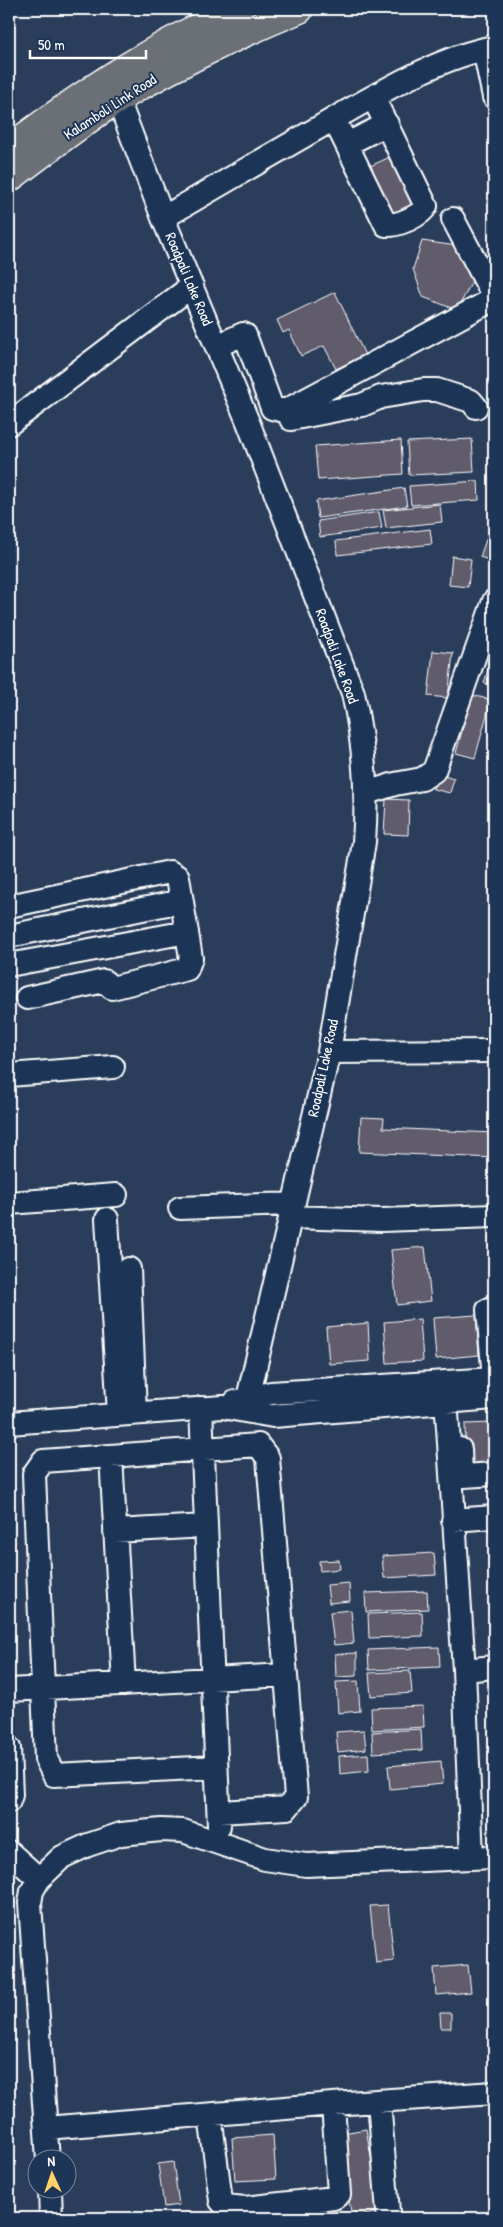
<svg xmlns="http://www.w3.org/2000/svg" width="503" height="2227" font-family="'Patrick Hand',sans-serif">
<style>
.building{fill:#605c6c;stroke:#fff}
.lines{fill:none;stroke-linecap:round;stroke-linejoin:round}
.minor-casing{stroke:#fff;stroke-width:26}
.major-casing{stroke:#fff;stroke-width:31}
.minor{stroke:#1d3557;stroke-width:22}
.major{stroke:#6a7074;stroke-width:28}
.labels{text-anchor:middle;stroke-width:4;stroke-linejoin:round;paint-order:stroke}
.street-label{font-size:15px;fill:#fff;stroke:#1d3557}
</style>
<rect width="100%" height="100%" fill="#2a3d5b"/>
<filter id="ink" filterUnits="userSpaceOnUse"><feTurbulence type="fractalNoise" baseFrequency=".02" numOctaves="2"/><feDisplacementMap in="SourceGraphic" scale="10" xChannelSelector="R" yChannelSelector="G"/><feConvolveMatrix kernelMatrix="1 2 1 2 8 2 1 2 1" color-interpolation-filters="sRGB"/></filter>
<g filter="url(#ink)">
<path class="building" d="M390 157 416 210 393 220 368 167Z
M422 241 457 246 475 276 457 310 423 297 413 269Z
M335 292 365 355 336 369 324 346 301 356 289 330 283 333 277 320Z
M472 439 474 472 409 475 407 442Z
M401 440 403 474 318 480 315 446Z
M478 481 479 500 411 505 409 486Z
M404 488 407 506 318 518 316 501Z
M440 504 442 522 386 528 383 510Z
M379 512 382 528 320 537 318 521Z
M490 528 494 529V562L480 557Z
M430 529 432 544 337 555 336 541Z
M452 556 471 559 468 587 449 585Z
M433 651 453 653 448 698 428 696Z
M490 663 494 664V686L484 683Z
M472 695 491 700 475 758 456 753Z
M437 774 454 779 450 793 433 789Z
M386 799 409 800 408 835 384 834Z
M361 1117 384 1118 383 1128 494 1133V1158L359 1152Z
M425 1247 431 1301 397 1305 391 1250Z
M476 1315 479 1355 436 1359 433 1318Z
M420 1319 423 1361 387 1363 384 1322Z
M368 1323 370 1361 329 1364 326 1327Z
M494 1423V1469L466 1470 465 1424Z
M434 1553 436 1575 384 1578 382 1556Z
M339 1560 340 1569 320 1571 319 1561Z
M349 1583 350 1601 329 1603 327 1585Z
M427 1591 428 1609 366 1612 365 1593Z
M351 1610 354 1643 334 1645 330 1612Z
M422 1612 423 1636 369 1638 368 1614Z
M439 1647 440 1667 369 1670 368 1650Z
M357 1653V1676L336 1677 335 1654Z
M410 1671 412 1693 371 1696 369 1673Z
M358 1681 360 1711 338 1713 336 1682Z
M423 1706 424 1727 372 1730 371 1708Z
M421 1729 422 1750 373 1753 372 1732Z
M364 1730 366 1749 338 1752 336 1732Z
M368 1754 369 1771 340 1774 339 1756Z
M441 1761 443 1784 390 1789 388 1766Z
M388 1905 394 1961 376 1963 370 1906Z
M468 1965 471 1992 436 1995 434 1968Z
M440 2013H451V2028H441Z
M366 2129 381 2212 352 2217 337 2134Z
M273 2135 276 2179 235 2181 232 2138Z
M173 2162 179 2205 164 2207 158 2164Z"/>
<g class="lines">
<g class="minor-casing">
<path id="minor" d="M484 49 494 97
M112 84 163 218 248 422 353 693C364 743 368 791 364 842L329 1052 245 1411
M334 119 386 225C397 226 421 216 426 206L373 97
M347 144 387 124
M163 218C217 186 271 155 325 124 374 96 438 57 494 47
M453 219 494 297
M217 346 243 334 245 335 272 408 285 411 494 299
M291 419 362 405 381 397 423 390H437L471 401 476 407
M9 424 192 286
M366 793 395 784 422 779 434 771 494 601
M9 906 170 872 178 877 191 958 187 969 112 988 104 981 27 998
M9 936 182 901
M9 965 187 932
M329 1052 494 1051
M9 1075 113 1067
M9 1203 116 1195
M180 1208 293 1204
M290 1217 382 1220 494 1216
M107 1219 119 1414
M129 1269 135 1413
M494 1379 488 1310 494 1307
M445 1383 464 1670 472 1858
M235 1402 271 1393 494 1379
M201 1408 219 1826
M9 1423 223 1407 273 1416 494 1398
M460 1449 461 1474 464 1476 494 1474
M111 1456 124 1684
M453 1520 494 1517
M115 1531 206 1526
M464 1670 494 1667
M9 1690 286 1675
M9 1748 11 1795 9 1801
M216 1767 54 1775 46 1759 34 1474 43 1461 258 1445 268 1458 296 1797 287 1808 219 1812
M9 1852 39 1879 32 1891 30 1903 48 2160
M39 1879 62 1857 88 1845 121 1834 161 1830 183 1831 265 1859 306 1865 494 1857
M379 2101 388 2212
M210 2115 221 2201 226 2206 244 2208 334 2198 339 2194 333 2104
M46 2128 333 2104 494 2093
M50 2190 51 2218"/>
</g>
<g class="major-casing">
<path id="major" d="M9 149C81 95 156 44 239 9
M9 178C50 147 91 114 136 88 189 58 243 32 299 9"/>
</g>
<use href="#minor" class="minor"/>
<use href="#major" class="major"/>
</g>
</g>
<g class="labels">
<g class="street-label">
<text transform="translate(110 107) rotate(-33)" y="5">Kalamboli Link Road</text>
<text transform="translate(189 279) rotate(67)" y="5">Roadpali Lake Road</text>
<text transform="translate(337 656) rotate(70)" y="5">Roadpali Lake Road</text>
<text transform="translate(323 1068) rotate(-78)" y="5">Roadpali Lake Road</text>
</g>
</g>
<rect width="503" height="2227" fill="none" stroke="#1d3557" stroke-width="30"/>
<rect x="15" y="15" width="473" height="2197" fill="none" stroke="#fff" stroke-width="2" filter="url(#ink)"/>
<g transform="translate(52 2174) rotate(357)"><circle r="24" fill="#1d3557" stroke="#77869a"/>
<path d="M0-4L9 19L0 12L-9 19Z" fill="#ffd166"/>
<text y="-8" font-size="14" font-weight="bold" text-anchor="middle" fill="#ffffff">N</text>
</g>
<path d="M30 50v8h116v-8" fill="none" stroke="#ffffff" stroke-width="2.5"/>
<text x="38" y="50" font-size="15" fill="#ffffff" stroke="#1d3557" stroke-width="4" paint-order="stroke">50 m</text>
</svg>
